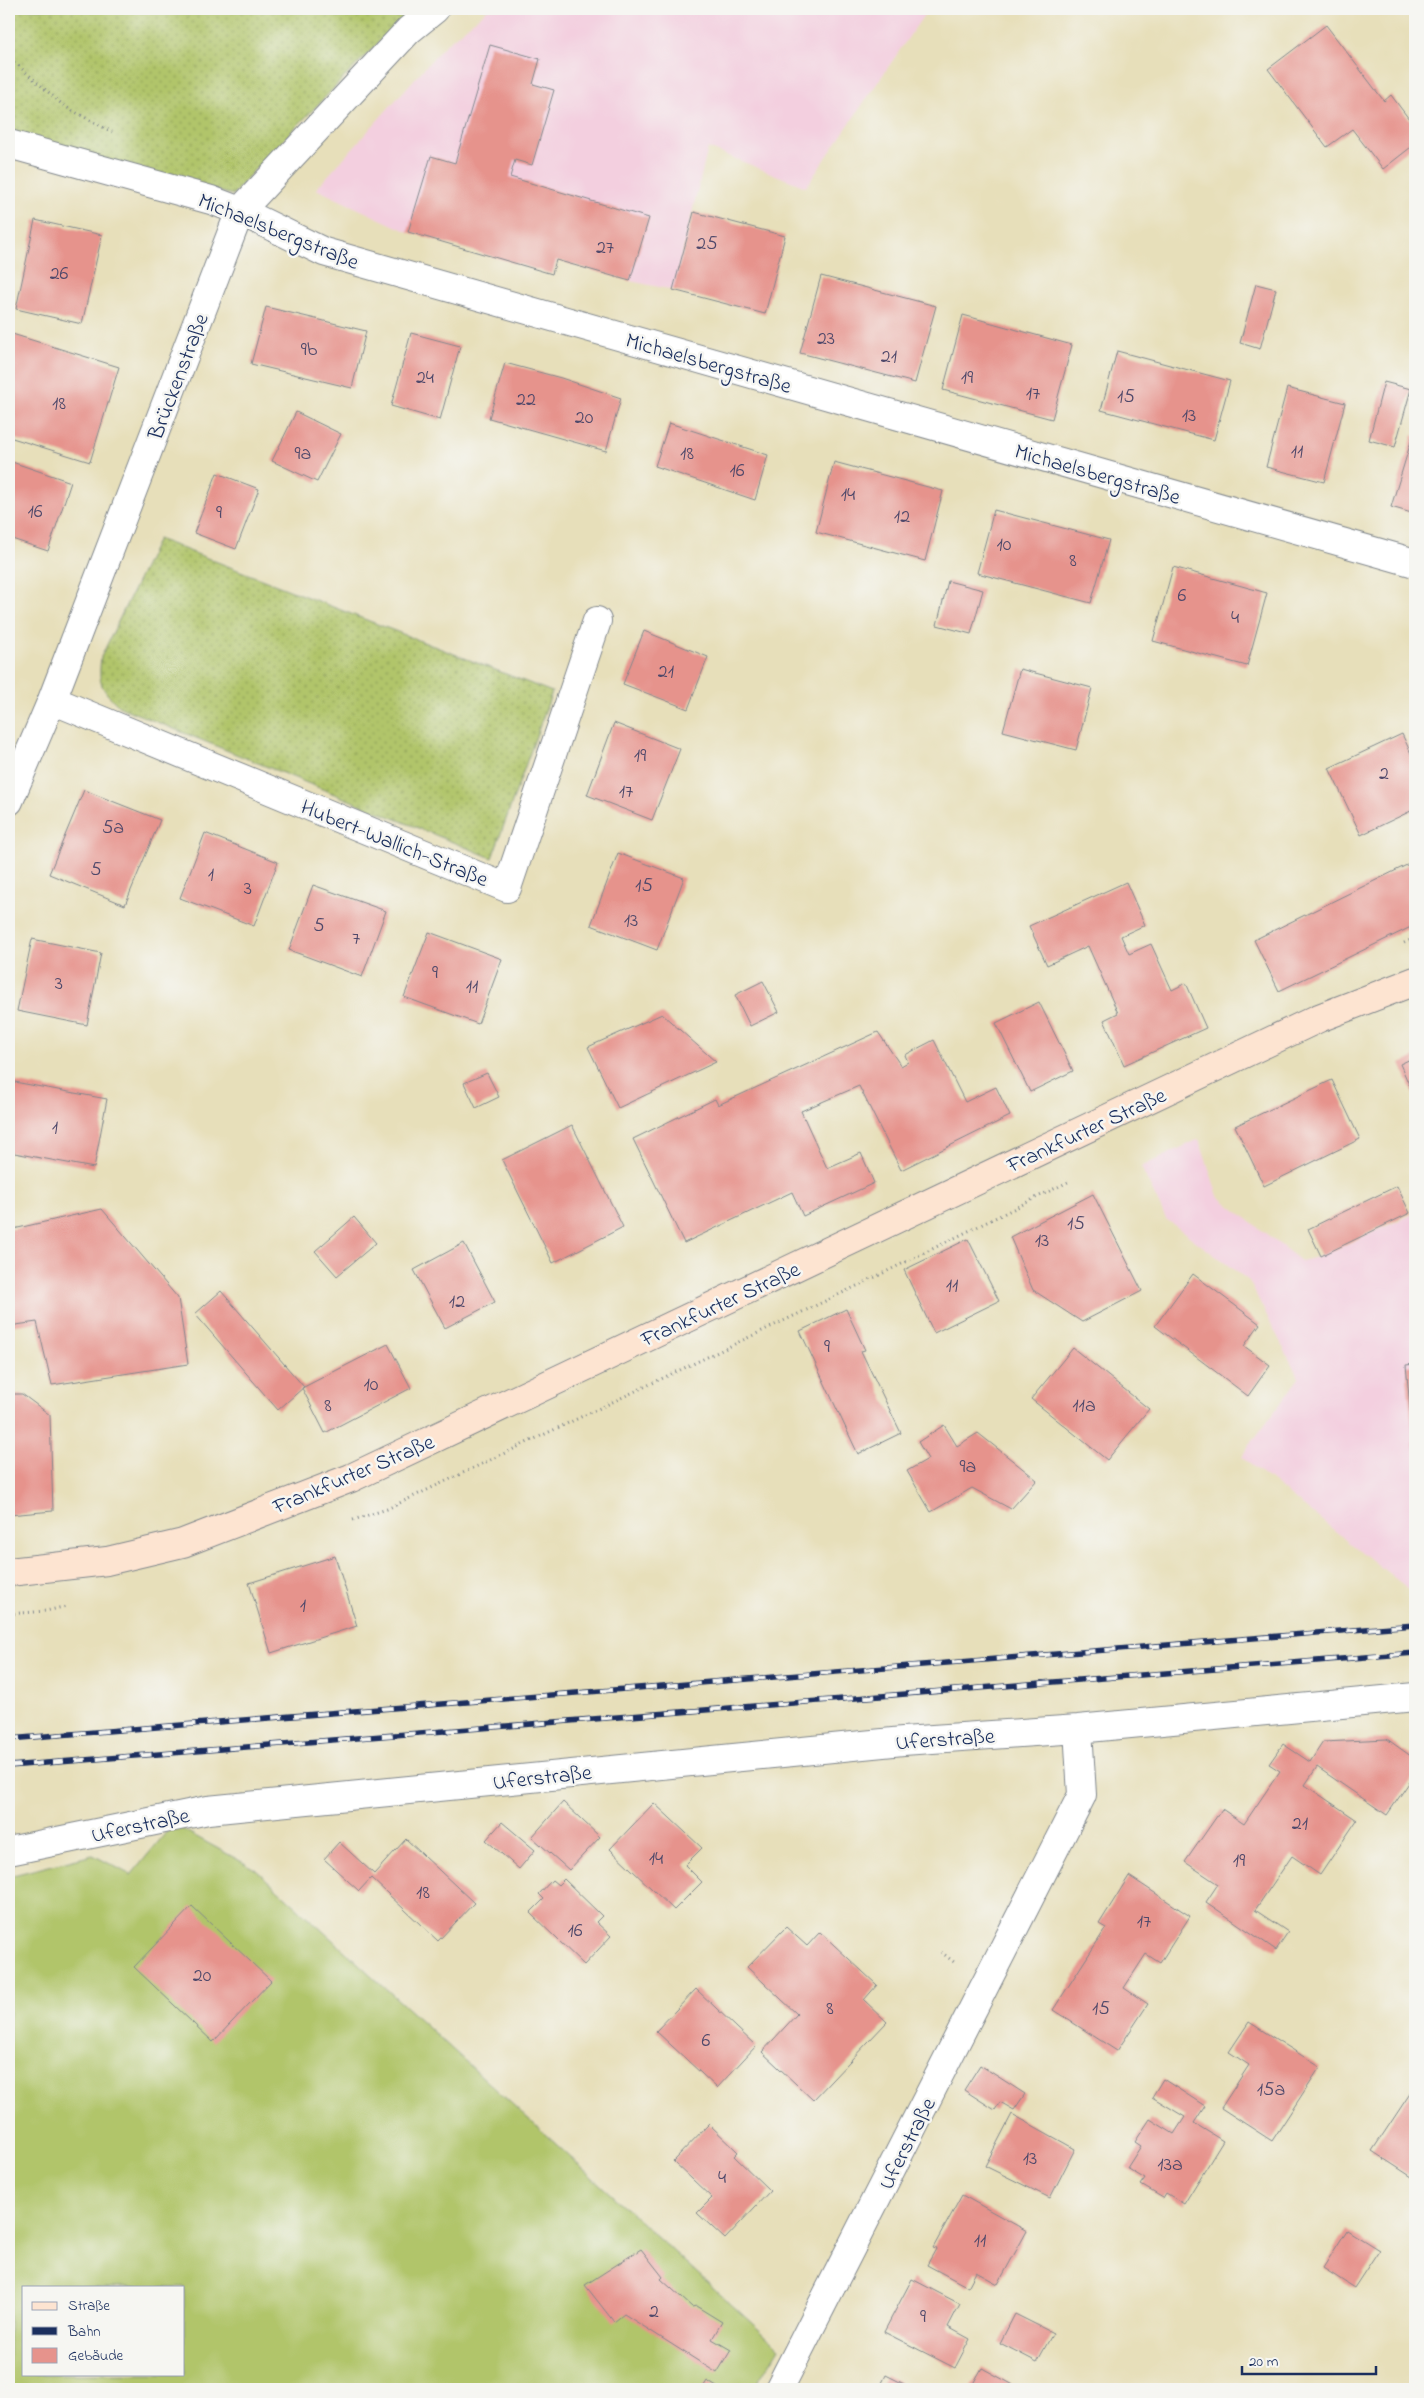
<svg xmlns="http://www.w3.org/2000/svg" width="1424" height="2398" font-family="'Indie Flower',sans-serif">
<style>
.built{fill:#f3cfdf}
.grass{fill:url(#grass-dots);stroke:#667a64}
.pitch{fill:#b1c56a;stroke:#667a64;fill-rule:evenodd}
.building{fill:#e6938c}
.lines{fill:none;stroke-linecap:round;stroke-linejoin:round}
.minor-casing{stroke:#81878c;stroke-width:30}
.secondary-casing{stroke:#81878c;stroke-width:30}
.path{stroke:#81878c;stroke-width:3;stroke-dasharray:1 4;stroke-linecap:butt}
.minor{stroke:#fff;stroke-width:28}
.secondary{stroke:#fde4d1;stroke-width:28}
.rail-casing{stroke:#1b2f5e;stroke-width:5.5}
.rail{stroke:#f6f6f2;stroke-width:4;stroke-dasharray:11;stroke-linecap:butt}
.labels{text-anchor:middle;stroke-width:5;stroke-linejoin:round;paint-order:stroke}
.number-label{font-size:20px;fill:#4e486a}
.street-label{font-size:22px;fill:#1b2f5e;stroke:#f6f6f2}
</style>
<defs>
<pattern id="grass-dots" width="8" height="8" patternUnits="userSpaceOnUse" patternTransform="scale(1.25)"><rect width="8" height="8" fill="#b1c56a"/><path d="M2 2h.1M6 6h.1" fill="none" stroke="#8fa05a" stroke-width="1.8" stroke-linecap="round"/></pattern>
</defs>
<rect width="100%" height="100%" fill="#f6f6f2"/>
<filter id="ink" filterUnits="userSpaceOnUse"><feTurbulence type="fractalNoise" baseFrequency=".02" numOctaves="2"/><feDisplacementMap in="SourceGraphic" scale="10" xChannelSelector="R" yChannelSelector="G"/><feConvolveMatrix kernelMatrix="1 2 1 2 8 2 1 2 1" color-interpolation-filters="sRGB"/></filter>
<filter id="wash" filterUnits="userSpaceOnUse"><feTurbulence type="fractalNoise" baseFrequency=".0096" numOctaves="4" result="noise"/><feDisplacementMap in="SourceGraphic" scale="20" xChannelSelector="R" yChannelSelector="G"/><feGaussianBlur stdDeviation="1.12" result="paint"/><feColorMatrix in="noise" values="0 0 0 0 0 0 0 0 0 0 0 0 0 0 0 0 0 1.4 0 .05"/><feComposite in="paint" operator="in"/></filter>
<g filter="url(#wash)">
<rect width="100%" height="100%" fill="#e7dfba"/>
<path class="built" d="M488 9H928L806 187 708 148 673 290 630 281 557 260 552 274 408 232 316 189 445 45Z
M1199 1139 1218 1196 1301 1261 1321 1256 1415 1213V1594L1241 1457 1299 1378 1249 1281 1166 1219 1141 1167Z"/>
<path class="grass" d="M9 9H411L255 169 233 195 9 139Z
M158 539 552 692 492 858 120 707C100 688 98 684 101 657Z"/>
<path class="pitch" d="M173 1824 255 1869 779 2348 754 2389H9V1876L93 1855 131 1875ZM24 2287H184V2374H24Z"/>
<g id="blocks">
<path class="building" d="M1326 25 1384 101 1391 95 1415 127V144L1383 169 1352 129 1327 147 1268 69Z
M490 45 540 59 533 84 554 90 532 165 515 160 510 177 649 218 630 281 556 260 552 274 408 232 431 156 455 163Z
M694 212 785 236 765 314 673 290Z
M35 220 102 235 82 324 16 309Z
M821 276 936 306 915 383 800 353Z
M1256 284 1276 289 1260 349 1240 343Z
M266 307 366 331 352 388 251 364Z
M963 315 1072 345 1052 419 943 390Z
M9 333 119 367 90 462 9 437Z
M411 333 460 346 440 420 391 406Z
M1117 351 1230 381 1214 440 1101 410Z
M505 363 561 378 621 398 606 451 489 418Z
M1384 382 1411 389 1395 447 1369 440Z
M1287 388 1345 403 1324 482 1266 467Z
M296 412 341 434 317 482 272 461Z
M669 423 768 455 755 500 655 466Z
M1413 435 1415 436V514L1391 507Z
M9 461 71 482 48 551 9 538Z
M834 462 943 491 925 561 816 532Z
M217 473 259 489 236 549 194 533Z
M994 510 1109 540 1091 603 977 573Z
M1173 567 1267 593 1247 666 1153 641Z
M948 581 983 590 971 634 937 625Z
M644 631 708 657 688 709 623 684Z
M1020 669 1092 688 1076 750 1003 731Z
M614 723 680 749 652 820 587 795Z
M1402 734 1415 762V809L1361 835 1329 768Z
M84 790 160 820 125 905 49 874Z
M205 833 278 862 254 926 180 898Z
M618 853 684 878 657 950 591 925Z
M1415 861V925L1279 991 1254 940Z
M1126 882 1145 925 1121 936 1129 954 1151 944 1172 990 1186 983 1206 1028 1124 1065 1104 1020 1118 1013 1088 946 1047 965 1029 926Z
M313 885 386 911 362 977 289 950Z
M429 932 502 959 478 1024 404 997Z
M32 939 101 953 87 1025 17 1011Z
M763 981 779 1012 750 1026 735 995Z
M1039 1002 1073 1071 1030 1092 996 1023Z
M662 1014 716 1062 618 1108 588 1047Z
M878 1032 901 1066 908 1062 905 1055 934 1040 965 1102 996 1087 1010 1116 901 1170 859 1086 801 1111 827 1168 861 1153 874 1183 803 1216 792 1192 684 1243 633 1139 715 1099 718 1105Z
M1415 1057V1098L1400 1064Z
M487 1073 499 1097 476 1108 464 1083Z
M1332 1080 1360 1139 1264 1186 1235 1126Z
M9 1081 107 1099 94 1168 9 1152Z
M572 1125 623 1227 553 1263 502 1160Z
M1397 1186 1410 1213 1321 1256 1308 1229Z
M1093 1194 1142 1291 1082 1322 1033 1290 1010 1237Z
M102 1209 178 1298 188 1364 52 1385 37 1322 9 1326V1230Z
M354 1217 376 1243 337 1276 315 1251Z
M968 1239 999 1301 934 1333 904 1270Z
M464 1243 495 1302 445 1328 414 1270Z
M1193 1274 1260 1324 1244 1346 1270 1365 1248 1396 1155 1326Z
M221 1291 304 1387 278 1410 195 1314Z
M846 1309 865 1350 861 1351 901 1433 858 1454 800 1331Z
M388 1344 411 1388 325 1433 302 1388Z
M1073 1348 1149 1409 1107 1460 1031 1399Z
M1415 1364V1450H1414L1406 1365Z
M9 1394H22L50 1415 53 1511 9 1515Z
M944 1425 957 1446 978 1433 1037 1480 1011 1509 972 1488 931 1512 907 1471 928 1459 918 1442Z
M335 1556 357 1626 271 1653 249 1583Z
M1387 1739 1415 1759V1774L1387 1815 1317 1767 1305 1785 1357 1820 1320 1875 1292 1856 1255 1910 1288 1932 1276 1950 1206 1902 1218 1884 1185 1862 1222 1809 1244 1824 1280 1771 1269 1764 1283 1744 1310 1762 1323 1742Z
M563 1802 600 1837 569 1870 532 1837Z
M654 1803 702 1848 685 1865 702 1882 674 1910 610 1849Z
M502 1822 535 1850 519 1869 486 1840Z
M406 1839 474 1903 438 1941 371 1878 359 1891 324 1859 339 1842 374 1874Z
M1129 1876 1190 1916 1160 1963 1146 1954 1124 1988 1148 2004 1117 2051 1053 2010 1106 1928 1099 1924Z
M564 1879 602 1916 596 1922 611 1936 584 1965 530 1913 544 1899 539 1894 552 1880 558 1885Z
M192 1906 271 1981 213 2042 134 1967Z
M786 1927 807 1946 820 1932 877 1985 864 2000 887 2022 813 2100 762 2052 797 2014 747 1967Z
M696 1989 756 2046 717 2088 656 2031Z
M1249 2022 1320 2067 1272 2141 1221 2108 1249 2065 1229 2052Z
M980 2065 1025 2094 1014 2110 1000 2102 995 2110 964 2090Z
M1163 2079 1205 2106 1194 2123 1223 2141 1184 2204 1166 2193 1163 2198 1141 2185 1145 2179 1127 2168 1141 2146 1135 2142 1150 2119 1174 2134 1185 2117 1152 2097Z
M1415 2086V2179L1372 2151Z
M1012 2114 1075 2149 1050 2198 985 2166Z
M709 2124 738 2152 734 2156 770 2191 725 2239 697 2213 712 2198 673 2161Z
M962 2195 1027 2231 998 2284 976 2272 968 2287 927 2265 936 2249 933 2248Z
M1347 2230 1379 2250 1354 2288 1323 2268Z
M641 2249 663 2277 661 2279 692 2307 696 2306 722 2322 712 2339 731 2350 717 2373 624 2314 614 2322 585 2285Z
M912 2279 960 2304 948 2327 970 2339 955 2368 884 2332Z
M1015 2314 1053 2333 1037 2362 1000 2343Z
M982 2368 1021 2389H970Z
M886 2375 914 2389H879Z
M707 2381 720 2389H702Z"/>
</g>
</g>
<g filter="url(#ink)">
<use href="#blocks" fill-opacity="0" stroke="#81878c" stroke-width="1"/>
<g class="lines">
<g class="minor-casing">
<path id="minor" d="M9 144 211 200 240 211 324 252 1415 563
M52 700 507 888 597 621
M9 801 52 700 240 211 409 30 435 9
M9 1851 208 1810 903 1741 1078 1729 1415 1697
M779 2389 1082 1795 1078 1729"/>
</g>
<g class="secondary-casing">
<path id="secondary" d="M9 1572 107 1561 183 1543 351 1478 1319 1018 1415 981"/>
</g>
<path class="path" d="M9 49 12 60 64 106 112 132
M1404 943 1415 938
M353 1520 387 1509 859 1285 1068 1182
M9 1614 46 1611 67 1606
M941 1952 954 1962"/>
<use href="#minor" class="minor"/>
<use href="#secondary" class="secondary"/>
<g class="rail-casing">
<path id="rail" d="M9 1739 1415 1625
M9 1766 1415 1653"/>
</g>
<use href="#rail" class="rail"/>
</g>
</g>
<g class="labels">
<g class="number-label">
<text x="707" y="249">25</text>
<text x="605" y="253">27</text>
<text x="59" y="279">26</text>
<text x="826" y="344">23</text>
<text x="309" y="355">9b</text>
<text x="889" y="362">21</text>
<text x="425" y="383">24</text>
<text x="967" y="383">19</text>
<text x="1033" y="399">17</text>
<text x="1126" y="402">15</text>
<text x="526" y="405">22</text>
<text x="59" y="409">18</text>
<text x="1189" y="421">13</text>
<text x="584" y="423">20</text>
<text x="1297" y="457">11</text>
<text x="303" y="459">9a</text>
<text x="687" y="459">18</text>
<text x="737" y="476">16</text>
<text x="848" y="500">14</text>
<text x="35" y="517">16</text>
<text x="219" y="518">9</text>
<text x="902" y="522">12</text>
<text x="1004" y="550">10</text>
<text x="1073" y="566">8</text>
<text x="1182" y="601">6</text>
<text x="1235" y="623">4</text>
<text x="666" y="677">21</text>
<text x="640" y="761">19</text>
<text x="1384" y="779">2</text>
<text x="626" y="797">17</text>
<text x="113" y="833">5a</text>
<text x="96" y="875">5</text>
<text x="211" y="880">1</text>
<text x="644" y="891">15</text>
<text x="248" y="894">3</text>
<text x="631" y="926">13</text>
<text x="319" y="931">5</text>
<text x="356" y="944">7</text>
<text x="435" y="978">9</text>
<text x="59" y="989">3</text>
<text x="472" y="992">11</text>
<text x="55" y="1133">1</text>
<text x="1076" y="1229">15</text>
<text x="1042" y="1246">13</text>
<text x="952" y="1291">11</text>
<text x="457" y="1307">12</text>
<text x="827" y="1352">9</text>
<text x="371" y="1390">10</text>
<text x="328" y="1411">8</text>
<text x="1084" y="1411">11a</text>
<text x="968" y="1472">9a</text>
<text x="303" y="1611">1</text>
<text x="1300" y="1829">21</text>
<text x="656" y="1864">14</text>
<text x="1239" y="1866">19</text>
<text x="423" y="1898">18</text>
<text x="1144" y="1927">17</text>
<text x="575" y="1936">16</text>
<text x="202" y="1981">20</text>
<text x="830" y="2014">8</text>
<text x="1101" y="2014">15</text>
<text x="706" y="2046">6</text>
<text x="1271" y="2095">15a</text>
<text x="1030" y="2164">13</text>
<text x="1170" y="2170">13a</text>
<text x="722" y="2183">4</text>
<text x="980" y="2246">11</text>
<text x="654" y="2317">2</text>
<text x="923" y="2322">9</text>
</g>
<g class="street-label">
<text transform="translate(279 230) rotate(22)" y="8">Michaelsbergstraße</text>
<text transform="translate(709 362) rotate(16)" y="8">Michaelsbergstraße</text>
<text transform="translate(177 376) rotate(-69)" y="8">Brückenstraße</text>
<text transform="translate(1098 473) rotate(16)" y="8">Michaelsbergstraße</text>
<text transform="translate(395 842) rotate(22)" y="8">Hubert-Wallich-Straße</text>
<text transform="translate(1086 1129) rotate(-25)" y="8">Frankfurter Straße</text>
<text transform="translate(720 1303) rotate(-25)" y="8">Frankfurter Straße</text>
<text transform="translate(353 1473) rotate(-23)" y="8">Frankfurter Straße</text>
<text transform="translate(945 1738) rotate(-4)" y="8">Uferstraße</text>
<text transform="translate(542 1776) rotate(-6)" y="8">Uferstraße</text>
<text transform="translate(140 1824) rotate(-12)" y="8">Uferstraße</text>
<text transform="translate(906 2143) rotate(-63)" y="8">Uferstraße</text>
</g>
</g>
<rect width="1424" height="2398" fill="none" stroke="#f6f6f2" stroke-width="30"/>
<rect x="22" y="2286" width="162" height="90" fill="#f6f6f2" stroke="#9ea6b7"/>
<rect x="32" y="2302" width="25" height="8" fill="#fde4d1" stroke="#9ea6b7"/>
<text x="68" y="2310" font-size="15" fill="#1b2f5e">Straße</text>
<rect x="32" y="2327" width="25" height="8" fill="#1b2f5e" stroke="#9ea6b7"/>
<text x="68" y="2336" font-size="15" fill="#1b2f5e">Bahn</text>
<rect x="32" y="2348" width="25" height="15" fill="#e6938c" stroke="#9ea6b7"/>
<text x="68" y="2360" font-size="15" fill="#1b2f5e">Gebäude</text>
<path d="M1242 2366v8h134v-8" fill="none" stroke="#1b2f5e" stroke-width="2.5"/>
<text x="1249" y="2366" font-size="15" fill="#1b2f5e" stroke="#f6f6f2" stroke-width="4" paint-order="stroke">20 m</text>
</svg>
